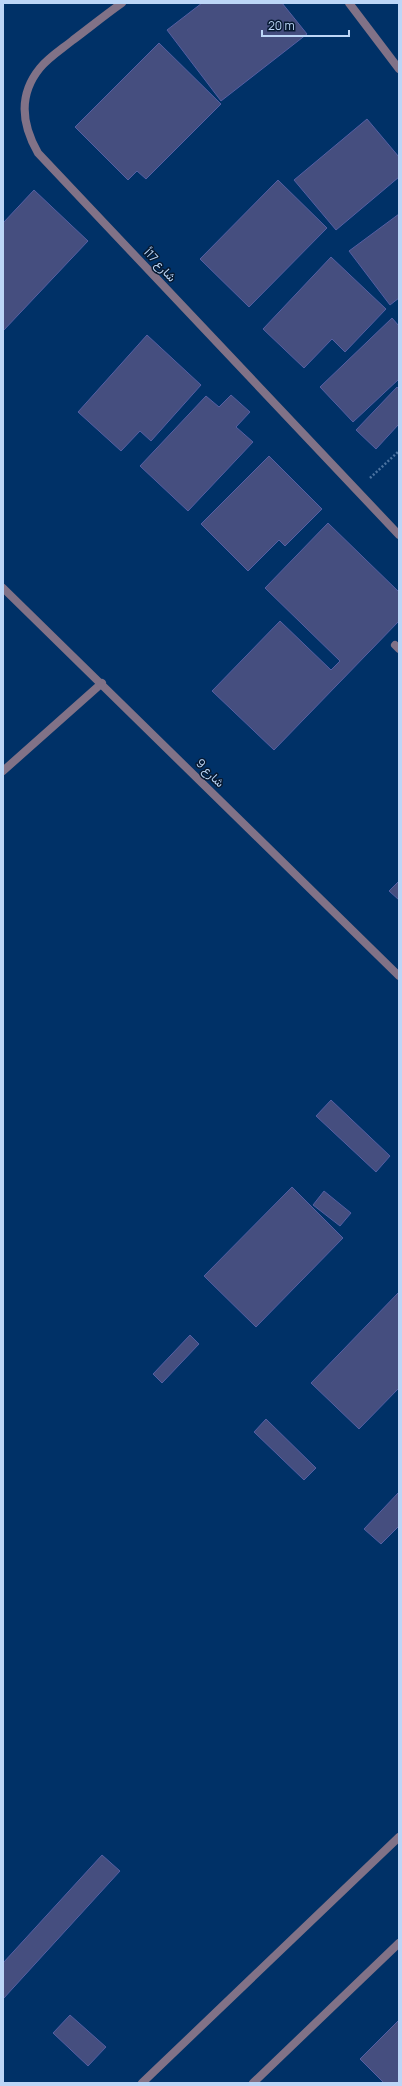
<svg xmlns="http://www.w3.org/2000/svg" width="402" height="2086" font-family="Manrope,Vazirmatn,sans-serif">
<style>
.building{fill:#454e7f;stroke:#555fa3}
.lines{fill:none;stroke-linecap:round;stroke-linejoin:round}
.path{stroke:#4b73a0;stroke-width:2.5;stroke-dasharray:2 2;stroke-linecap:butt}
.service{stroke:#817287;stroke-width:8}
.minor{stroke:#817287;stroke-width:8}
.tertiary{stroke:#817287;stroke-width:8}
.labels{text-anchor:middle;stroke-width:3;stroke-linejoin:round;paint-order:stroke}
.street-label{font-size:12px;fill:#bcd6f7;stroke:#071a32}
</style>
<rect width="100%" height="100%" fill="#003167"/>
<path class="building" d="M202 3H282L307 34 221 101 167 30Z
M159 43 221 104 146 179 137 171 128 180 75 127Z
M367 119 399 157V177L336 230 294 180Z
M278 180 327 228 249 307 200 259Z
M34 190 88 241 3 331V223Z
M399 214V298L390 305 349 251Z
M331 257 386 309 345 352 332 339 304 368 263 329Z
M392 318 399 326V379L353 422 320 387Z
M147 335 201 385 151 441 140 431 121 451 78 412Z
M397 387 399 389V424L376 449 356 430Z
M231 395 250 412 236 427 253 442 188 511 140 466 206 396 219 407Z
M269 456 322 509 285 546 279 540 248 571 201 524Z
M328 523 399 592V621L274 750 212 691 280 621 331 670 340 661 265 588Z
M399 881V900L389 891Z
M331 1100 390 1156 376 1172 316 1116Z
M292 1187 343 1238 256 1327 204 1276Z
M324 1191 351 1213 340 1226 313 1205Z
M399 1292V1388L359 1429 311 1383Z
M190 1335 199 1344 162 1383 153 1374Z
M266 1419 316 1468 304 1480 254 1432Z
M399 1492V1526L381 1544 364 1529Z
M102 1855 120 1871 3 1999V1963Z
M70 2015 106 2047 88 2066 53 2033Z
M399 2020V2083H384L360 2059Z"/>
<g class="lines">
<path class="path" d="M370 478 399 451"/>
<path class="service" d="M395 645 399 649
M142 2083 399 1837
M253 2083 399 1943"/>
<path class="minor" d="M122 3C105 15 89 28 73 40 62 49 49 57 40 68 18 95 22 125 38 153L399 535
M349 3 399 69
M3 771 102 683"/>
<path class="tertiary" d="M3 588 399 976"/>
</g>
<g class="labels">
<g class="street-label">
<text transform="translate(160 265) rotate(47)" y="4">شارع 17أ</text>
<text transform="translate(210 773) rotate(45)" y="4">شارع 9</text>
</g>
</g>
<rect width="402" height="2086" fill="none" stroke="#bcd6f7" stroke-width="8"/>
<path d="M262 30v6h87v-6" fill="none" stroke="#bcd6f7" stroke-width="2"/>
<text x="268" y="30" font-size="12" fill="#bcd6f7" stroke="#071a32" stroke-width="3" paint-order="stroke">20 m</text>
</svg>
